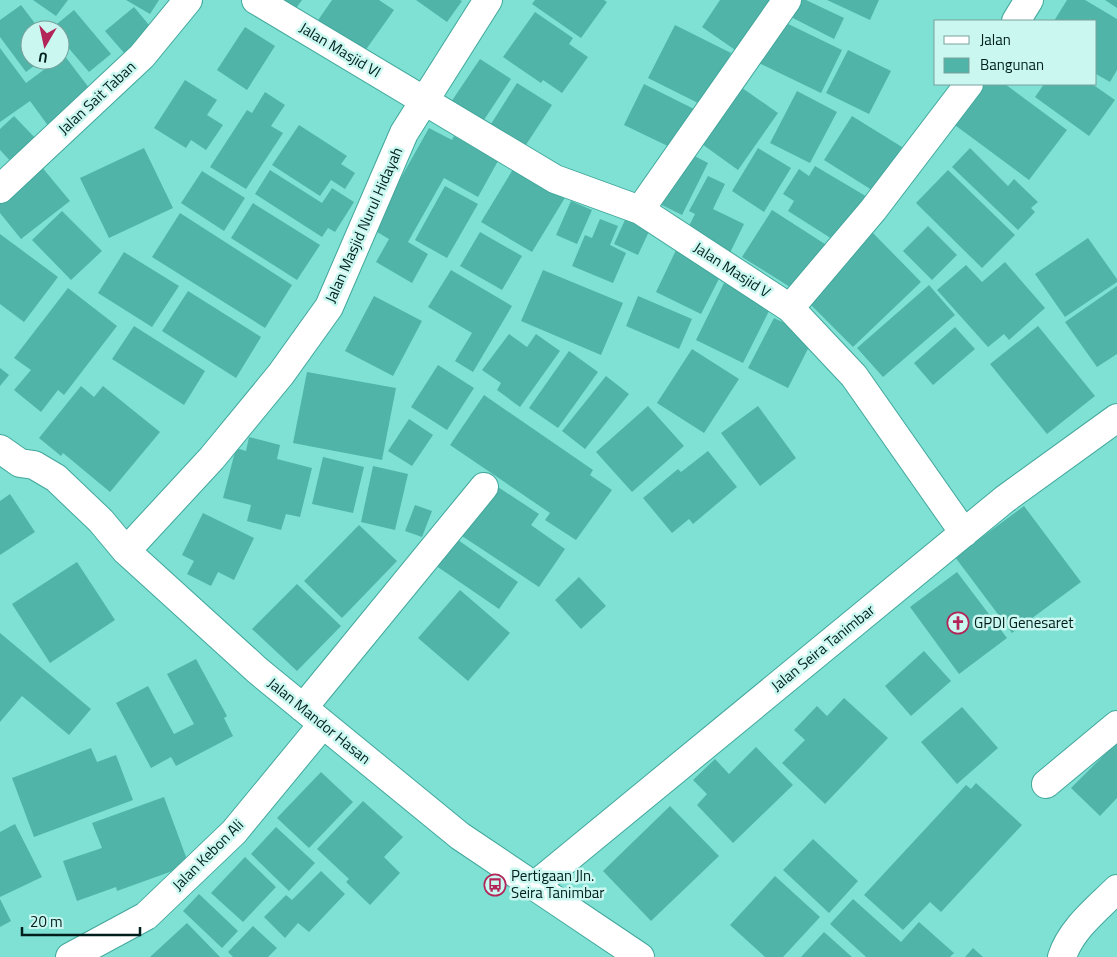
<svg xmlns="http://www.w3.org/2000/svg" width="1117" height="957" font-family="'Titillium Web',sans-serif">
<style>
.building{fill:#50b4a8}
.lines{fill:none;stroke-linecap:round;stroke-linejoin:round}
.minor-casing{stroke:#42a79c;stroke-width:30}
.minor{stroke:#fff;stroke-width:28}
.labels{text-anchor:middle;stroke-width:5;stroke-linejoin:round;paint-order:stroke}
.street-label{font-size:15px;fill:#001f1c;stroke:#caf8f1}
.poi-label{font-size:15px;fill:#001f1c;stroke:#caf8f1;text-anchor:start}
</style>
<rect width="100%" height="100%" fill="#7ee1d4"/>
<path class="building" d="M33 0H68L56 16Z
M126 0H159L150 14Z
M272 0H302L292 14Z
M332 0H379L394 10 360 58 314 26Z
M416 0H460L462 1 447 22Z
M535 0H604L607 2 581 38 532 4Z
M720 0H777L741 54 702 27Z
M792 0H806L844 18 834 39 785 14Z
M827 0H879L870 20Z
M1067 0H1085L1117 19V70L1110 82 1096 74V21H1054Z
M1105 0H1117V8Z
M21 5 40 30H30V60H42L26 72 0 37V20Z
M134 7 154 31 125 54 105 31Z
M74 10 111 54 89 72 60 38V30H53L52 28Z
M535 12 573 38 569 44 588 57 562 93 543 80 541 83 503 57Z
M780 20 842 50 821 93 759 63Z
M675 25 731 53 704 106 648 78Z
M245 27 275 46 247 90 217 70Z
M0 48 26 83 57 60H60L64 55 96 97 52 131 30 101 0 122Z
M848 50 891 71 869 114 826 93Z
M480 59 511 79 478 129 447 108Z
M185 80 217 100 207 115 223 125 206 150 191 140 186 148 154 128Z
M517 83 552 105 520 154 486 132Z
M735 83 778 113 738 170 695 139Z
M644 84 694 109 674 149 624 125Z
M969 84H1005L1067 130 1029 180 944 117Z
M1044 84H1092L1115 100 1089 136 1035 97Z
M797 91 837 112 810 163 770 143Z
M265 92 285 105 271 126 283 133 246 189 210 167 247 110 252 113Z
M14 116 39 142 15 166 0 150V129Z
M852 116 902 147 875 192 824 160Z
M299 125 347 156 341 164 355 173 345 189 331 180 320 196 272 165Z
M429 128 452 140 454 136 498 161 478 197 444 178 408 242 428 254 412 283 376 262 389 239 372 229Z
M144 148 173 208 109 238 80 178Z
M758 148 791 168 764 212 732 191Z
M970 148 1008 186 1014 179 1038 202 1031 208 1035 212 1018 230 952 167Z
M683 150 708 163 682 215 656 202Z
M41 166 70 201 21 239 0 213V199Z
M515 166 566 196 532 252 481 222Z
M815 166 869 198 840 244 788 211 794 201 783 194 799 169 809 176Z
M270 170 322 203 332 188 354 202 335 232 328 228 322 237 255 194Z
M948 170 1015 235 982 268 916 203Z
M202 171 245 198 224 231 181 203Z
M708 176 725 184 713 209 744 224 727 259 683 238 695 214 689 211Z
M445 186 478 204 447 258 415 240Z
M571 201 592 210 577 244 556 235Z
M253 203 320 245 297 280 231 238Z
M772 210 828 246 798 292 742 257Z
M62 211 102 251 71 280 32 240Z
M629 211 653 223 638 255 614 244Z
M180 213 292 285 265 328 152 257Z
M600 219 618 226 610 245 626 253 613 283 572 266 585 235 592 238Z
M928 226 957 255 932 280 903 251Z
M480 232 522 256 502 290 460 266Z
M873 233 921 282 853 347 805 299Z
M0 234 58 277 24 322 0 304Z
M1088 238 1117 279V282L1065 317 1035 274Z
M678 246 724 269 701 314 656 292Z
M124 252 179 286 152 327 98 293Z
M1005 262 1045 308 1009 340 1004 334 988 347 937 290 966 265 982 282Z
M451 270 512 306 473 372 455 361 472 333 428 307Z
M543 270 623 303 601 355 521 321Z
M724 283 771 307 743 363 696 340Z
M929 285 955 315 883 377 857 348Z
M1117 286V354L1097 367 1065 322Z
M68 288 117 326 64 395 58 390 41 412 14 390 31 370 14 358Z
M188 291 261 337 236 378 162 331Z
M374 296 422 321 393 376 345 351Z
M638 296 692 319 679 349 626 326Z
M774 318 814 337 788 388 748 368Z
M134 326 205 371 184 405 112 359Z
M1038 326 1095 396 1047 434 990 364Z
M955 327 975 349 933 385 914 363Z
M509 334 527 347 536 334 560 351 520 407 497 390 501 383 482 370Z
M692 349 739 379 704 433 657 403Z
M569 351 598 372 558 428 529 408Z
M438 365 474 388 447 430 411 407Z
M0 368 9 375 0 386Z
M307 372 396 388 382 460 293 443Z
M606 376 629 394 585 449 562 431Z
M81 386 94 397 103 386 160 432 110 492 63 453 61 456 39 438Z
M484 395 593 470 590 475 612 490 576 540 545 520 550 513 450 445Z
M648 406 684 446 632 492 596 452Z
M758 406 796 458 760 486 721 433Z
M409 419 433 435 412 466 388 451Z
M249 437 280 445 277 459 312 468 300 517 286 514 281 530 247 521 251 505 223 498 236 448 246 451Z
M708 451 737 487 693 524 689 519 672 533 643 498 678 469 681 472Z
M323 457 364 467 353 513 312 504Z
M373 466 408 474 395 530 361 522Z
M495 485 539 514 531 525 565 549 539 587 456 532Z
M10 494 35 532 0 555V501Z
M415 505 432 511 422 537 405 531Z
M1024 506 1081 582 1012 633 955 557Z
M203 513 254 538 234 580 218 572 211 586 187 574 194 561 182 555Z
M359 525 397 561 342 618 304 581Z
M451 535 518 582 499 609 432 563Z
M77 562 115 620 50 663 12 604Z
M957 572 1007 638 959 674 910 607Z
M579 577 606 606 581 629 555 600Z
M297 584 341 626 297 671 252 629Z
M460 590 510 633 468 681 418 638Z
M0 633 91 709 69 735 22 696 0 722Z
M924 651 951 681 911 716 885 686Z
M196 659 227 716 224 718 233 736 176 766 171 757 151 768 116 703 148 686 174 734 194 724 167 674Z
M844 698 888 738 825 804 782 763 805 740 794 730 817 706 827 716Z
M962 707 998 748 957 784 921 742Z
M1117 742V798L1100 816 1071 788Z
M756 747 793 785 733 843 697 805 707 794 693 780 715 759 729 774Z
M91 748 97 762 116 755 133 800 34 837 12 778Z
M321 772 353 802 309 848 277 818Z
M976 783 1022 825 941 912 930 902 903 930 864 895 966 785 971 789Z
M164 797 189 865 117 891 116 887 77 901 63 861 102 848 92 823Z
M363 801 403 837 384 857 400 873 370 905 346 882 349 879 317 849Z
M670 806 719 856 651 921 603 871Z
M15 824 42 877 0 897V832Z
M276 827 315 863 289 891 251 854Z
M813 839 858 881 829 913 783 870Z
M245 857 276 887 243 922 211 893Z
M321 871 345 894 309 932 298 923 285 938 264 917 286 895 292 900Z
M775 876 820 917 783 957H765L730 925Z
M199 894 238 931 222 948 183 911Z
M0 899 11 921 0 927Z
M853 899 901 942 919 922 954 953 950 957H866L830 924Z
M187 923 220 957H150Z
M253 926 277 948 268 957H233L228 952Z
M824 932 852 957H801Z
M973 948 983 957H965Z"/>
<g class="lines">
<g class="minor-casing">
<path id="minor" d="M256 0 555 179 640 210 790 308 854 376 964 533
M1016 21 1029 0
M0 189 142 56 188 0
M640 210 787 0
M790 308 873 210 969 84
M0 449 20 463 34 465 56 478 101 521 126 551 257 670 460 836 640 957
M126 551 212 458 281 374 329 307 404 133 488 0
M303 708 484 487
M1046 784 1117 725
M534 886 1005 499 1117 418
M70 957 146 916 234 832 323 724
M1062 957C1071 929 1097 909 1117 889"/>
</g>
<use href="#minor" class="minor"/>
</g>
<defs>
<g id="church-ring" transform="scale(1.125)"><circle r="9.5" fill="#caf8f1" stroke="#b32458" stroke-width="1.5"/><path d="M-1.2-6h2.4v3.5h3.3v2.4h-3.3V6h-2.4V-.1h-3.3v-2.4h3.3Z" fill="#b32458"/></g>
<g id="bus-ring" transform="scale(1.125)"><circle r="9.5" fill="#caf8f1" stroke="#b32458" stroke-width="1.5"/><path d="M-5-6H5V4H4V6H2V4H-2V6H-4V4H-5ZM-3.5-4V0h7V-4ZM-3.5 1.2v1.5H-2V1.2ZM2 1.2v1.5H3.5V1.2Z" fill="#b32458"/></g>
</defs>
<g fill-rule="evenodd">
<use href="#church-ring" x="958" y="623"/>
<use href="#bus-ring" x="495" y="885"/>
</g>
<g class="labels">
<g class="street-label">
<text transform="translate(340 50) rotate(31)" y="5">Jalan Masjid VI</text>
<text transform="translate(97 98) rotate(-43)" y="5">Jalan Sait Taban</text>
<text transform="translate(364 225) rotate(-66)" y="5">Jalan Masjid Nurul Hidayah</text>
<text transform="translate(732 270) rotate(33)" y="5">Jalan Masjid V</text>
<text transform="translate(823 648) rotate(-39)" y="5">Jalan Seira Tanimbar</text>
<text transform="translate(319 721) rotate(39)" y="5">Jalan Mandor Hasan</text>
<text transform="translate(208 855) rotate(-45)" y="5">Jalan Kebon Ali</text>
</g>
<g class="poi-label">
<text x="974" y="628">GPDI Genesaret</text>
<text x="511" y="881">Pertigaan Jln.<tspan x="511" dy="17">Seira Tanimbar</tspan></text>
</g>
</g>
<rect x="934" y="20" width="162" height="65" fill="#caf8f1" stroke="#79a19c"/>
<rect x="944" y="36" width="25" height="8" fill="#ffffff" stroke="#79a19c"/>
<text x="980" y="45" font-size="15" fill="#001f1c">Jalan</text>
<rect x="944" y="58" width="25" height="15" fill="#50b4a8" stroke="#79a19c"/>
<text x="980" y="70" font-size="15" fill="#001f1c">Bangunan</text>
<g transform="translate(45 45) rotate(189)"><circle r="24" fill="#caf8f1" stroke="#79a19c"/>
<path d="M0-4L9 19L0 12L-9 19Z" fill="#b32458"/>
<text y="-8" font-size="14" font-weight="bold" text-anchor="middle" fill="#001f1c">U</text>
</g>
<path d="M22 927v8h118v-8" fill="none" stroke="#001f1c" stroke-width="2.5"/>
<text x="30" y="927" font-size="15" fill="#001f1c" stroke="#caf8f1" stroke-width="4" paint-order="stroke">20 m</text>
</svg>
